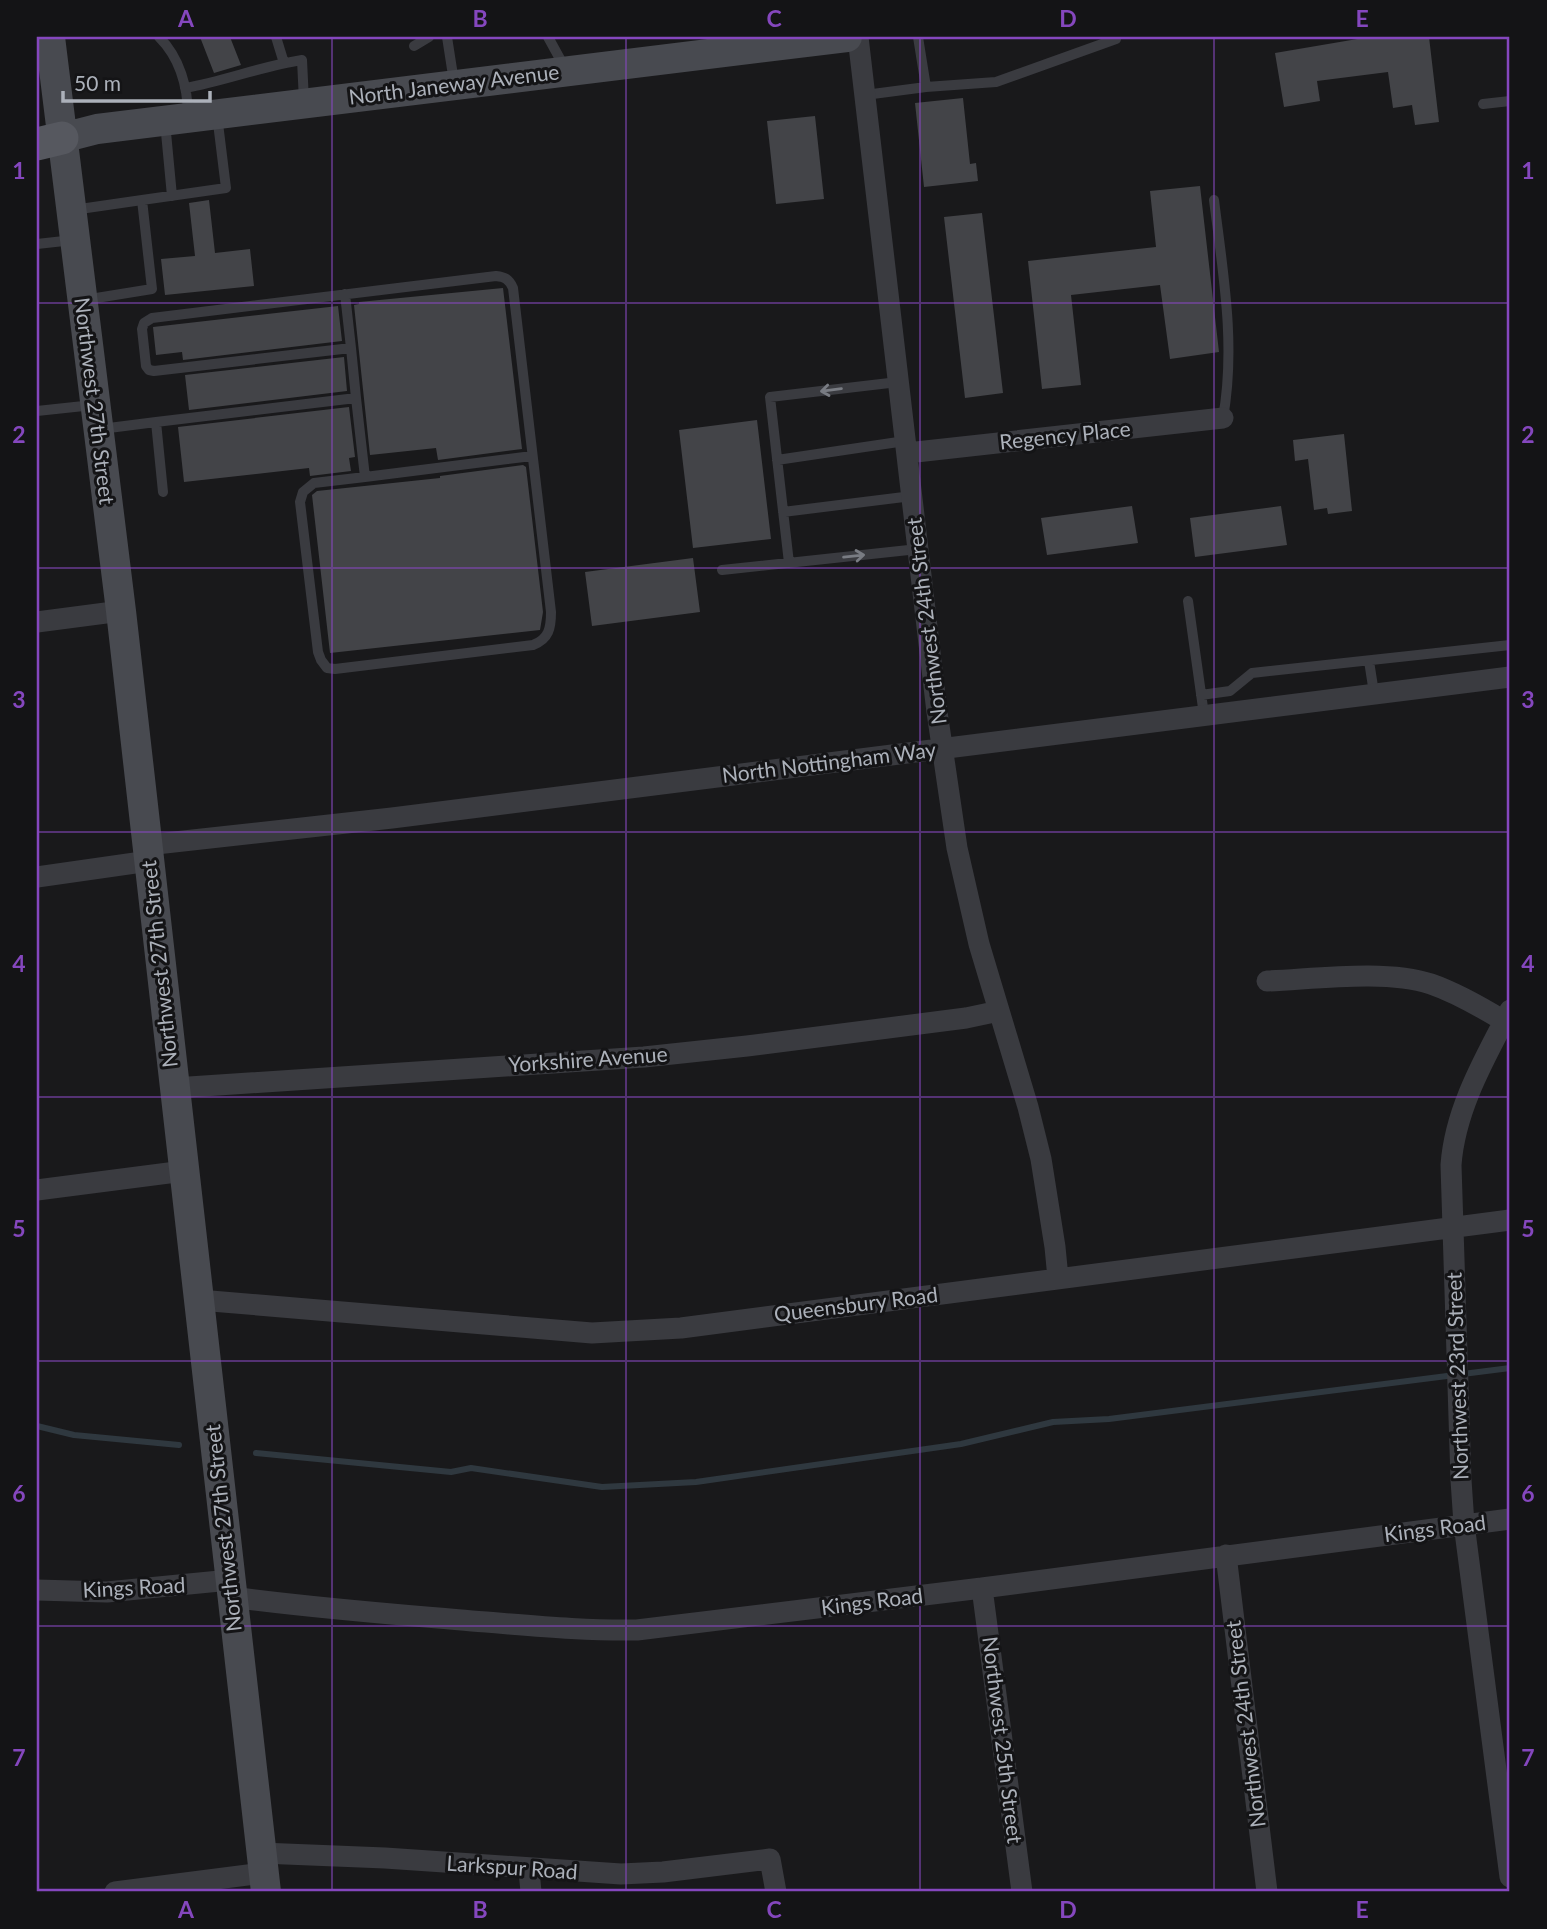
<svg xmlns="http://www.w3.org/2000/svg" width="1547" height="1929" font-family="Lato,sans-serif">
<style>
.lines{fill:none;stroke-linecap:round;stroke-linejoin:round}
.stream{stroke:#2f383f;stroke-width:6}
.building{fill:#434448}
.service{stroke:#3a3b40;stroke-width:10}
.minor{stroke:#3a3b40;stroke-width:21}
.secondary{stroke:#484a50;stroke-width:30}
.primary{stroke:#56585f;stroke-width:33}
.oneway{stroke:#797c83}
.grid{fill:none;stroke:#8547be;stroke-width:2;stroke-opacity:0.55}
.labels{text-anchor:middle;stroke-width:6;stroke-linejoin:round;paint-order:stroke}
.street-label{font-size:21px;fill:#acb1ba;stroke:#141416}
.neatline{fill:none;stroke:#8547be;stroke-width:2.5}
.grid-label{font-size:23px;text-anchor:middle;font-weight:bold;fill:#8547be}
</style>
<rect width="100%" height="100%" fill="#19191b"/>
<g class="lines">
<path class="stream" d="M37 1426 74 1435 179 1445
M256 1453 451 1472 471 1468 602 1487 696 1482 961 1444 1053 1422 1109 1419 1510 1368"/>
</g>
<path class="building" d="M200 37H230L241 65 214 73Z
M1369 37H1429L1439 122 1415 125 1412 105 1393 108 1388 72 1317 81 1320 101 1284 107 1275 53Z
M963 98 970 164 976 163 978 181 924 187 915 103Z
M815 116 824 199 776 204 767 121Z
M1200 186 1219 352 1170 359 1160 285 1071 295 1081 385 1042 389 1028 261 1156 247 1150 191Z
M209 200 215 253 250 249 254 286 165 295 161 259 195 256 189 203Z
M982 213 1003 393 965 398 944 217Z
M503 288 522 449 438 460 436 448 370 455 354 305 359 304V302Z
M338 306 342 341 183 360 182 352 156 355 153 327Z
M344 357 347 391 189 410 185 375Z
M349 407 355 457 349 458 351 471 310 476 309 468 184 482 178 427Z
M757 420 771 539 693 548 679 430Z
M1344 434 1352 511 1328 514 1327 508 1314 510 1308 459 1295 461 1293 440Z
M523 465 526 467 543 612 540 630 330 653 312 495 317 491 440 478V476Z
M1132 506 1138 543 1047 555 1041 518Z
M1281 506 1287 545 1195 557 1190 518Z
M693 558 700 612 592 626 585 572Z"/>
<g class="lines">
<path class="service" d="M159 37C180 58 188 88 188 117
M276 37 284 63
M447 37 454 82
M548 37 565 68
M414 46 429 37
M926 87 996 82 1116 39V37
M185 88C225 81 262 66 302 60L304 101
M865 95 926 87 918 37
M1483 104 1510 101
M165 122 172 196
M142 200 226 188 217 115
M1214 200C1223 273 1236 345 1223 418
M73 210 142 200 152 289 84 300
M37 244 73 240
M345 294 351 348
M37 411 93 405
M156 422 356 398 365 477 314 483 303 492 300 502 318 652 321 660 327 668 335 669 533 645C549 639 551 628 551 612L513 288C509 279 505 277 496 276L152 318 144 323 142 329 146 366 149 370 154 371 351 348 356 398
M101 429 156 422 163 492
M777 460 905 441
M365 477 532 456
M783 512 912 496
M789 563 770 397 898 382
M722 570 918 549
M1188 601 1204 715
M1369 661 1374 693
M1201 695 1230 691 1252 673 1510 645"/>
<path class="minor" d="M858 37 937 712 957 848 979 944 1028 1107 1041 1159 1055 1247 1058 1278
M907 453 1223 418
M37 622 121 611
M147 845 392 818 1510 677
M37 877 149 861
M1267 981C1315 979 1386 969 1431 984 1457 993 1481 1007 1504 1021
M1510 1010C1485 1058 1455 1109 1451 1165L1461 1480 1464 1524 1510 1877
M174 1088 644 1057 747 1046 966 1018 999 1011
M37 1190 184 1171
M199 1300 592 1333 681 1328 1510 1220
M1226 1555 1267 1892
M982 1588 1022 1892
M37 1590 107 1592 230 1580
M232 1597C312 1608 392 1614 472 1621 526 1625 582 1631 637 1630L982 1588 1510 1519
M261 1853 385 1858 621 1874 663 1872 770 1859 776 1892
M529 1870 531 1892
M115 1892 263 1873"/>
<path class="secondary" d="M50 37 121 611 266 1892
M62 138 97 129 847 37"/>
<path class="primary" d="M37 144 62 138"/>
</g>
<defs><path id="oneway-shaft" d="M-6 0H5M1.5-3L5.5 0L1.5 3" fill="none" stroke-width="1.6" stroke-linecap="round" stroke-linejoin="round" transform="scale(1.75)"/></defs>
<g class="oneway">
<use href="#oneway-shaft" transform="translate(831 390) rotate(173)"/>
<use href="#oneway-shaft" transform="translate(854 556) rotate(-6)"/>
</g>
<path class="grid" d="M332 37V1892M626 37V1892M920 37V1892M1214 37V1892M37 303H1510M37 568H1510M37 832H1510M37 1097H1510M37 1361H1510M37 1626H1510"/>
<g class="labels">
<g class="street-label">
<text transform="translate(454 85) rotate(-7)" y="7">North Janeway Avenue</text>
<text transform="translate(94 401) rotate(83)" y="7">Northwest 27th Street</text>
<text transform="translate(1065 436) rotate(-6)" y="7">Regency Place</text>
<text transform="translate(927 621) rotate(-97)" y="7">Northwest 24th Street</text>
<text transform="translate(829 763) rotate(-7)" y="7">North Nottingham Way</text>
<text transform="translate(160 964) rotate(-96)" y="7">Northwest 27th Street</text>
<text transform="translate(588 1060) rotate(-4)" y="7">Yorkshire Avenue</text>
<text transform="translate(856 1305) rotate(-7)" y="7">Queensbury Road</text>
<text transform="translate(1458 1376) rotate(-92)" y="7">Northwest 23rd Street</text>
<text transform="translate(224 1528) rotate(-96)" y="7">Northwest 27th Street</text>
<text transform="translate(1435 1529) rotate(-7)" y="7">Kings Road</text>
<text transform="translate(134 1588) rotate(-3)" y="7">Kings Road</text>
<text transform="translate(872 1602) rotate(-7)" y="7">Kings Road</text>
<text transform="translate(1246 1724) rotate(-97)" y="7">Northwest 24th Street</text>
<text transform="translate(1002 1740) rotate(83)" y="7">Northwest 25th Street</text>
<text transform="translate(512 1868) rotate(4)" y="7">Larkspur Road</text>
</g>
</g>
<rect width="1547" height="1929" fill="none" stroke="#141416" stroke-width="77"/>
<path d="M63 91v10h147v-10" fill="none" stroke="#acb1ba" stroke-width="3.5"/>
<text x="74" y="91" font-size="21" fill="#acb1ba" stroke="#141416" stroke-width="5" paint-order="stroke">50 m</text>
<rect x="38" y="38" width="1470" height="1852" class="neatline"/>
<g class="grid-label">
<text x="186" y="27">A</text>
<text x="480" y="27">B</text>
<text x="774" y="27">C</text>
<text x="1068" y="27">D</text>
<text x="1362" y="27">E</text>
<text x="19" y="179">1</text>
<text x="1528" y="179">1</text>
<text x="19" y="443">2</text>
<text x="1528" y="443">2</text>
<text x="19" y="708">3</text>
<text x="1528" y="708">3</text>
<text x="19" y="972">4</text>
<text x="1528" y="972">4</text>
<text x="19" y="1237">5</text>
<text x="1528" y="1237">5</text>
<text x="19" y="1502">6</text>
<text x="1528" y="1502">6</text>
<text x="19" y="1766">7</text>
<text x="1528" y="1766">7</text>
<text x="186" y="1918">A</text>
<text x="480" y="1918">B</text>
<text x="774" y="1918">C</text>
<text x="1068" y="1918">D</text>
<text x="1362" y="1918">E</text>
</g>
</svg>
